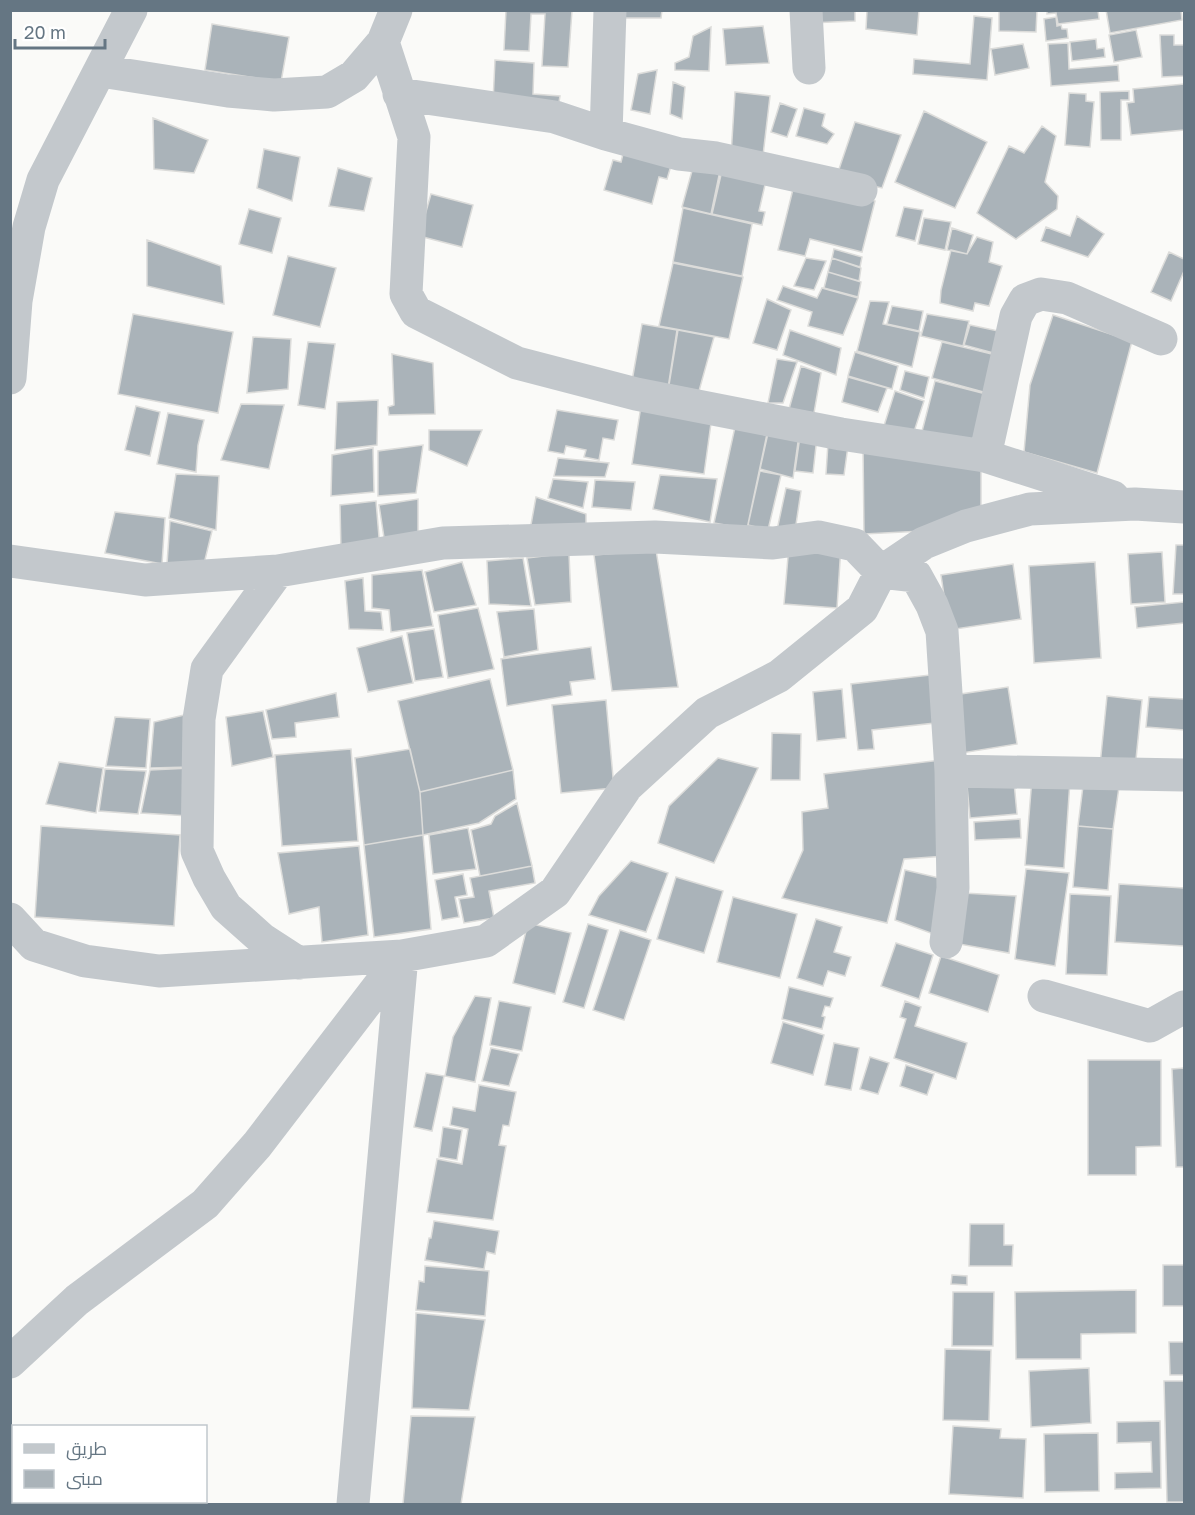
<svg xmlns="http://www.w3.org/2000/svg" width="1195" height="1515" font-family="'Golos Text',Cairo,sans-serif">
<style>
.building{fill:#aab3b9;stroke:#dcdcda;stroke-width:1.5}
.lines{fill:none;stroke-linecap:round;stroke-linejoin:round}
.street{stroke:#c3c8cc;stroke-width:33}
</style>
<rect width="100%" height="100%" fill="#fafaf8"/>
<path class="building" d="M506 10H572L568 67 542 66 545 14H531L529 51 504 50Z
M614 10H662L661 18H613Z
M810 10H855V21L810 23Z
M867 10H919L917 35 866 29Z
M999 10H1037L1036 32 999 31Z
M1047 10H1098L1099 19 1058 24 1056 13 1047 14Z
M1106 10H1181L1182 20 1110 33Z
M974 16 992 18 987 80 913 74 914 59 970 64Z
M1056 17 1057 26 1061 25 1062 29H1067L1068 38 1046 41 1044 19Z
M212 24 289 37 281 82 205 70Z
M763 26 769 63 726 65 723 29Z
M711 27 709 71 675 70V63L689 57 693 36Z
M1136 30 1142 57 1114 62 1109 35Z
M1160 35H1174V45H1184V76L1162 77Z
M1096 39 1097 49 1104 48 1105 57 1072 61 1070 42Z
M1068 43 1069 69 1118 65 1119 81 1051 86 1048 44Z
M1023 44 1029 68 995 75 991 49Z
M495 60 534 63 533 94 560 96 558 108 493 102Z
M657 70 650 114 631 110 638 74Z
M673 82 685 87 682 119 670 114Z
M1184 84V130L1131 135 1127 103 1134 102 1133 89Z
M1129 91V100H1121V140H1101L1100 92Z
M735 92 770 96 762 164 731 155Z
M1069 93 1086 94V101L1094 102 1090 147 1065 145Z
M780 103 797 109 787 137 771 132Z
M804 108 825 114 822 126 834 134 827 144 796 136Z
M924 111 987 142 955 208 895 182Z
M153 118 208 140 194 173 154 169Z
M855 122 901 135 882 188 836 178Z
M1042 126 1056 136 1045 182 1058 196 1057 209 1016 239 977 213 1009 146 1024 153Z
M625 146 673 159 667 179 659 177 652 204 604 190 613 160 621 162Z
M264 149 300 157 292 201 257 188Z
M695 160 721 166 711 214 682 207Z
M723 166 767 176 759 211 765 212 762 225 712 214Z
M338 168 372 178 364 211 329 206Z
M795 181 875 201 862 252 810 239 805 256 778 250Z
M431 194 473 205 462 247 419 236Z
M904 207 923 210 915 241 896 236Z
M683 208 752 224 742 276 673 262Z
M249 209 281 218 272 253 239 244Z
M1077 216 1104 234 1088 257 1041 241 1046 227 1070 236Z
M924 218 951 222 945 250 918 244Z
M952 228 973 235 967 254 947 250Z
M977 237 993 242 989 262 1002 266 989 306 975 303 973 311 940 303 941 290 951 250 967 254Z
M147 240 221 266 224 304 147 286Z
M834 249 862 257 860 267 832 258Z
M1169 252 1184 259V271L1171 301 1151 292Z
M288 256 336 268 320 327 273 315Z
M806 258 826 261 814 290 794 286Z
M832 258 861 268 859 281 828 272Z
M673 263 743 277 729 339 659 326Z
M828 272 861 282 858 297 824 288Z
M783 286 817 298 822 288 858 298 843 335 808 326 812 312 777 300Z
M767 299 791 310 777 350 753 343Z
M870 301 889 302 883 324 920 332 912 367 857 351Z
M892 306 923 311 919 331 887 324Z
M133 314 233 332 218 413 118 394Z
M927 314 969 321 963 346 921 336Z
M1053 315 1132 341 1097 473 1024 452 1030 385Z
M642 324 677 330 668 388 632 381Z
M970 325 1003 332 997 354 964 345Z
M678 330 714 337 699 391 669 385Z
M790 330 841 348 836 375 783 355Z
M253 337 291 339 288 389 247 393Z
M308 342 335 344 325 409 298 405Z
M942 342 996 355 987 393 932 378Z
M855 352 898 366 892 389 848 376Z
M392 354 433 363 435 414 389 415 388 407 394 405Z
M777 359 797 362 783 403H768Z
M801 366 821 373 814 413 789 409Z
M905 371 929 377 924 398 900 390Z
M848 377 887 388 878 412 842 402Z
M935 381 986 394 970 454 919 443Z
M895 391 924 401 912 438 882 432Z
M378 400 377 445 335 450 337 402Z
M241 404 284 405 269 469 221 460Z
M136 406 160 412 150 456 125 450Z
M641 406 712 416 704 474 632 464Z
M557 410 618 420 614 440 603 438 599 460 584 457 586 450 566 446 564 454 548 451Z
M168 413 204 420 198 445 196 472 157 464Z
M735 427 767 434 747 529 714 523Z
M429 430H482L467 466 429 450Z
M768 433 799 435 793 478 760 469Z
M800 436 817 437 813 473 795 471Z
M828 443 848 446 844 475 826 474Z
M423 445 416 493 378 496V451Z
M863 446 981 463V507L923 531 864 534Z
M373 448 374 492 331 496 332 455Z
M558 458 609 463 605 477 554 476Z
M760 471 781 475 768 530 748 525Z
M176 474 219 476 216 530 169 518Z
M660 475 717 479 710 522 653 509Z
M553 479 588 482 583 508 548 498Z
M595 480 635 482 631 510 592 507Z
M786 488 801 491 795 531 777 530Z
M536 497 586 514V529L530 530Z
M418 499V541L385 544 379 505Z
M376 501 380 549 341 552 340 505Z
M115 512 165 518 162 564 105 553Z
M170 521 212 531 203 568 167 564Z
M789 545 841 546 837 608 784 604Z
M1176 545H1184V594H1173Z
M656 550 678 687 612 691 594 555Z
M1162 552 1165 602 1131 604 1128 554Z
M569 553 571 602 535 605 527 558Z
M523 558 531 606 489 604 487 561Z
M462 562 476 605 434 612 425 572Z
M1095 562 1101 658 1034 663 1029 566Z
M1013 564 1021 619 949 630 941 575Z
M422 570 433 626 391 632 389 610 372 608V575Z
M363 578 365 611 381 612 383 630 349 629 345 581Z
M1184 602V623L1137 628 1135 607Z
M478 608 494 669 448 678 438 615Z
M534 609 538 650 504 657 497 612Z
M434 629 443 677 415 681 407 633Z
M402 636 413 683 368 692 357 648Z
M591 647 595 679 570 682 572 695 507 706 501 659Z
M930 675 935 723 872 730 874 749 858 750 851 684Z
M490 679 513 770 420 792 398 701Z
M1008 687 1017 744 962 753 954 695Z
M842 689 846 738 817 741 813 692Z
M336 693 339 717 295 723 296 737 272 739 266 710Z
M1107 696 1142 700 1135 769 1100 765Z
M1149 697 1184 699V730L1146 727Z
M606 700 614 788 561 793 552 705Z
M263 711 273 757 232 766 226 717Z
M197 712 191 767 150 768 154 722Z
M115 717 150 719 146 768 106 766Z
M772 733 801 734 800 780H771Z
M351 749 358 841 282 846 275 755Z
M410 749 420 792 423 835 364 845 355 758Z
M718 758 758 768 714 863 658 843 669 806Z
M941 760 946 856 904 859 887 923 782 898 803 850 802 812 828 808 824 774Z
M59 762 103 768 96 813 46 804Z
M191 768 189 816 141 813 150 770Z
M105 769 146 771 138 814 99 811Z
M513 770 516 799 479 823 423 835 420 792Z
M1032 778 1070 781 1064 868 1025 865Z
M1014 782 1017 814 970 818 967 786Z
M1083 786 1119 787 1113 829 1078 826Z
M517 803 532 866 480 876 471 830 491 824 495 816Z
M1020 819 1021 838 975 840 974 822Z
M41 826 180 835 174 926 35 917Z
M1078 826 1113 829 1108 890 1073 887Z
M468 828 476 869 433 874 429 835Z
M423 835 431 929 374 937 364 845Z
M359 846 368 935 322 942 319 907 289 914 278 853Z
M631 861 668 873 646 932 589 915 599 896Z
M532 866 535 883 489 891 494 918 464 923 459 899 474 897 470 878Z
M1026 869 1069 873 1055 966 1015 959Z
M905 870 948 880 939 936 895 920Z
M463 874 467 895 455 897 459 917 442 920 435 880Z
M676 877 723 891 704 953 657 939Z
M1119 884 1184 888V946L1115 942Z
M963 893 1016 896 1009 953 959 944Z
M1070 894 1111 896 1107 975 1066 974Z
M733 897 797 914 780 978 717 962Z
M816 919 842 927 834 952 851 957 845 976 828 971 823 986 797 978Z
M528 923 571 933 555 994 513 983Z
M588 924 608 930 584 1008 563 1002Z
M620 930 651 940 624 1020 593 1010Z
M896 943 933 955 919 999 881 986Z
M941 956 999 975 988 1012 929 993Z
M789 987 833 998 830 1007 825 1006 822 1016 825 1017 822 1029 782 1019Z
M475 996 491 998 475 1082 445 1076 453 1037Z
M499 1001 531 1007 522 1051 490 1045Z
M905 1001 921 1007 915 1026 967 1043 956 1079 894 1058 906 1019 900 1017Z
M783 1022 824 1035 813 1075 771 1063Z
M834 1043 859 1048 851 1090 825 1085Z
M491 1048 519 1054 509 1086 482 1081Z
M870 1057 889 1063 878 1094 860 1089Z
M1088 1060H1161V1146L1136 1147V1175H1088Z
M906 1065 934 1074 927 1095 900 1086Z
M1184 1068V1167H1176L1172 1069Z
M426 1073 444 1076 432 1131 414 1127Z
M479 1085 516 1092 509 1126 503 1125 499 1145 506 1146 493 1220 427 1212 437 1159 462 1164 468 1129 450 1125 453 1107 475 1111Z
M443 1127 462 1130 457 1160 439 1157Z
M434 1221 499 1231 495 1254 487 1252 484 1269 425 1260 429 1238H431Z
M970 1224H1004V1245H1013L1012 1266H969Z
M1163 1265H1184V1306H1163Z
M425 1266 489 1271 485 1316 416 1310 419 1281 424 1282Z
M952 1275 967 1276V1285L951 1284Z
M1136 1290V1333L1081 1334V1359H1016L1015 1292Z
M953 1292H994L993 1346H952Z
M416 1313 485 1320 469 1410 412 1408Z
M1169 1342H1184V1375H1170Z
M945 1349 991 1350 989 1421 943 1420Z
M1089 1368 1091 1423 1031 1427 1029 1371Z
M1164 1381H1184V1502H1167Z
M411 1416 475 1417 461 1504H403Z
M1160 1421 1161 1488 1115 1489V1473L1152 1472 1151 1442 1117 1443V1422Z
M953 1426 1001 1429 1000 1438 1026 1439 1023 1498 949 1494Z
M1098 1433 1099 1491 1045 1492 1044 1434Z"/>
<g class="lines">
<path class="street" d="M806 10 809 68
M383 42 414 137 406 294 416 312 517 363 636 394 841 434 985 456 1113 497
M101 71 228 91 274 95 327 92 354 76 383 42 396 10
M399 94 555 117 606 134 679 154 716 158 861 190
M606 134 610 10
M10 378 16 301 29 227 43 180 131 10
M985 456 1016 316 1025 300 1041 294 1067 298 1161 339
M10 561 145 580 278 571 443 543 655 537 773 543 818 537 855 545 881 572 916 576 932 605 942 631 951 771 953 888 946 942
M278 571 207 669 199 719 197 851 209 878 226 907 262 939 299 963
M951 771 1184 775
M10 919 34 945 85 961 159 971 402 956 353 1504
M1044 996 1150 1026 1184 1007
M10 1362 77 1300 205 1204 257 1145 402 956 486 941 555 892 627 786 707 713 779 676 862 609 881 572 924 543 966 526 1030 509 1135 504 1184 507"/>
</g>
<rect width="1195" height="1515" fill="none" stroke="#657683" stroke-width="24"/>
<rect x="12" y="1425" width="195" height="78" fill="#ffffff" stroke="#c1c8cd" stroke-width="1.5"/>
<rect x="24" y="1444" width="30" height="9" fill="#c3c8cc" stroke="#c1c8cd" stroke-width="1.5"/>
<text x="66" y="1455" font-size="18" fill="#657683">طريق</text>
<rect x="24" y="1470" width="30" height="18" fill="#aab3b9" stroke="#c1c8cd" stroke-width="1.5"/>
<text x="66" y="1485" font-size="18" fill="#657683">مبنى</text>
<path d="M15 39v9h90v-9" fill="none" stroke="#657683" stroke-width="3"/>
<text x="24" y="39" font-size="18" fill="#657683" stroke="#ffffff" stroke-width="4.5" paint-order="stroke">20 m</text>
</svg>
